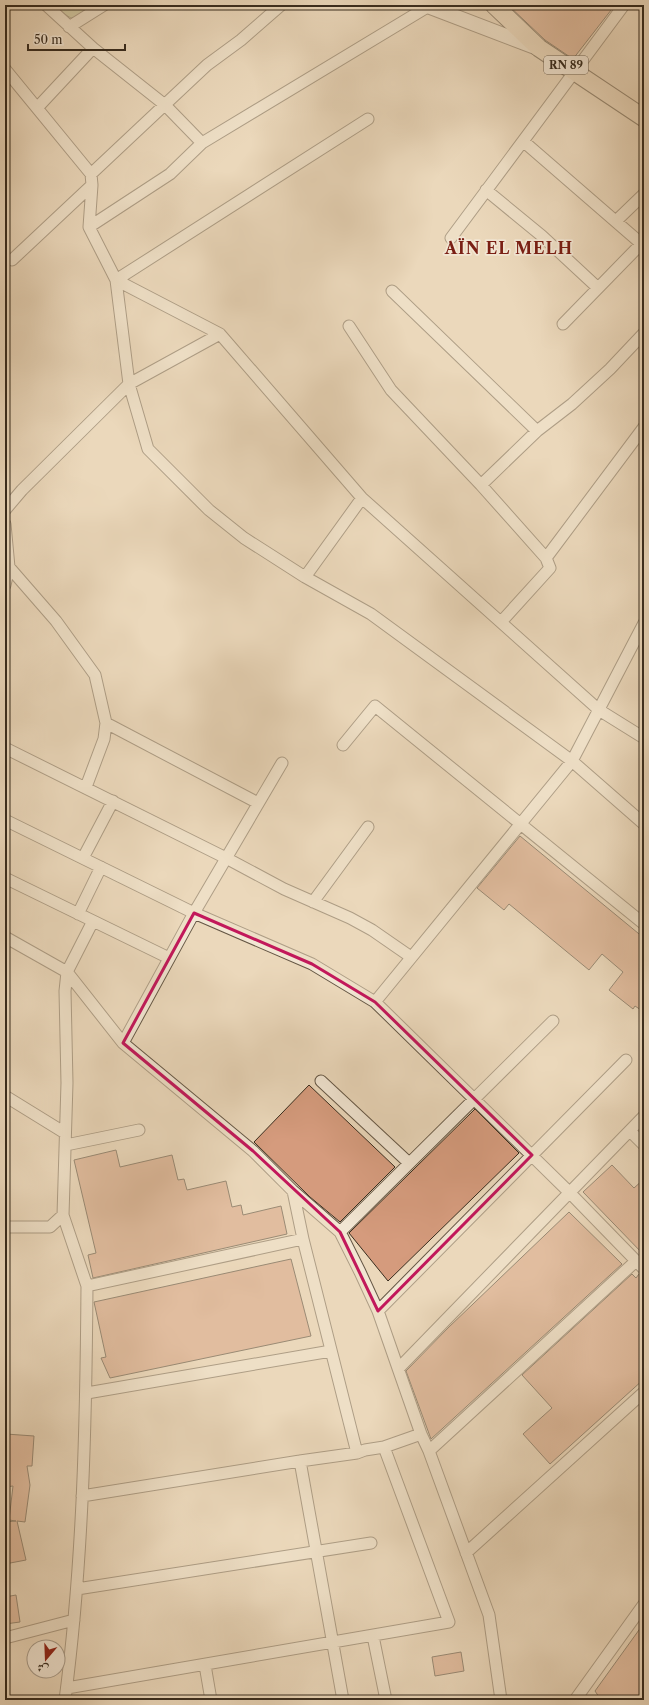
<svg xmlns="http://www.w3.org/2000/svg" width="649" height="1705" font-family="'Libre Caslon Text',Amiri,serif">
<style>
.green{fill:#babe8e;stroke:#797556}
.building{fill:#d59b7d;stroke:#382c1e}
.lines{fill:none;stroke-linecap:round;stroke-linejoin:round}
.minor-casing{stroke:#655745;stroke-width:13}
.tertiary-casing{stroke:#655745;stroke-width:16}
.primary-casing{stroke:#382c1e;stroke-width:19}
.minor{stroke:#f2e6d3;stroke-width:11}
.tertiary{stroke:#f2e6d3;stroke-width:14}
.primary{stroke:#ebd8bb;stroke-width:17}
.marked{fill:none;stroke:#c2185b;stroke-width:3;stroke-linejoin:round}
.labels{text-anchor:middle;stroke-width:3.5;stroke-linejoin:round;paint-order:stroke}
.shield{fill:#f2e6d3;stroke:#706454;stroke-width:1}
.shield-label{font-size:11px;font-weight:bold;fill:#382c1e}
.district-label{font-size:16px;font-weight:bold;letter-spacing:1px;fill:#7a1f14;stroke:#f2e6d3}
</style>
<rect width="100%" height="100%" fill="#ebd8bb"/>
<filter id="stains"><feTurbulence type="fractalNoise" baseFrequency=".005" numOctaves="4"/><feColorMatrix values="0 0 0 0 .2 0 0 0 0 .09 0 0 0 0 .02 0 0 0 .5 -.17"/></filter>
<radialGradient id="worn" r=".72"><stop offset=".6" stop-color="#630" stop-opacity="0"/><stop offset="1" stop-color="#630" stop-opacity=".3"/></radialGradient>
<path class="green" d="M54 5H99L81 16 71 18 61 12Z"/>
<path class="building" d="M508 5H615L573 59 545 40Z
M520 836 644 938V1012L635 1006 633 1009 609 990 623 972 602 954 589 970 509 904 504 910 477 888Z
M309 1085 395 1167 340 1222 310 1197 254 1142Z
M475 1109 519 1153 388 1281 349 1233Z
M116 1150 120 1167 172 1155 178 1180 184 1179 187 1190 226 1181 232 1207 241 1205 243 1215 281 1206 287 1234 93 1278 88 1255 96 1253 74 1160Z
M612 1165 634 1188 644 1179V1255L583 1192Z
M569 1212 622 1264 431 1439 406 1371 449 1327Z
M291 1259 311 1336 110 1378 101 1358 106 1357 94 1302Z
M632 1274 636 1278 639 1274 644 1276V1379L550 1464 523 1434 552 1408 522 1375Z
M6 1434 34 1436 32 1466H27L30 1485 25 1522 17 1521 26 1560 5 1564V1522L16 1521 9 1520 13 1486 5 1487Z
M16 1595 20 1622 5 1624V1597Z
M644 1623V1700H601L595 1691Z
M461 1652 464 1671 435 1676 432 1657Z"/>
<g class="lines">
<g class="minor-casing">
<path id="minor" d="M46 5 93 48 165 105 202 143
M69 27 104 5
M5 69 91 174 207 65 241 40 281 5
M37 108 93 48
M523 141 644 246
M91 174 92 185 89 227 116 280 129 384 148 449 209 510 244 538 305 577 371 614 572 761 644 824
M486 190 542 236 598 288
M616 221 644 194
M89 227 170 174 202 143 429 6
M451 238 624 5
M12 260 92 185
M116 280 220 334 362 498 599 710 644 738
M116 280 368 119
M392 291 537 431
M563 324 641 244
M349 326 391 390 481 485 546 558 644 427
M481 485 537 431 572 404 610 369 644 333
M5 510 22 490 129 384 220 334
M5 524 9 567 5 585
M9 567 56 621 95 675 106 723 104 739 86 787
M305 577 362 498
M501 622 550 568 546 558
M106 723 258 803
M343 745 375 706 644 924
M5 748 226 858 284 889 350 918 372 930 411 957
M5 820 194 913 312 964 375 1002 570 1193 644 1269
M83 858 113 801
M5 878 169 958
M313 902 368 827
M78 914 101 867
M5 937 67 972 123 1043 253 1151 293 1191 340 1232 360 1272 378 1311 421 1434 429 1451 489 1615 501 1700
M375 1002 572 761 644 623
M123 1043 194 913 282 763
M321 1081 409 1163
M5 1096 65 1133
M630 1131 644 1145
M66 1145 139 1130
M293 1191 303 1239 357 1453
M63 1215 87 1286
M5 1227H50L63 1215 67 1083 65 991 67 972 93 921
M340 1232 553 1021
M378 1311 626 1060
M399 1368 644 1116
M87 1393 331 1351
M429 1451 636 1261
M300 1461 343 1700
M82 1496 300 1461 357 1453 365 1450 384 1447 421 1434
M466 1553 644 1392
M77 1589 371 1543
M373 1636 386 1700
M5 1638 74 1620
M205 1665 211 1700
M67 1688 449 1622 384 1447
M65 1700C83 1563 86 1424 87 1286L303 1239
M575 1700 644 1604"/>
</g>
<g class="tertiary-casing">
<path id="tertiary" d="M425 5 535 47"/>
</g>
<g class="primary-casing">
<path id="primary" d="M494 5 539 48 644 118"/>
</g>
<use href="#minor" class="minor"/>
<use href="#tertiary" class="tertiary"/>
<use href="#primary" class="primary"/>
</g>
<path d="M0 0H649V1705H0ZM194 913 312 964 375 1002 532 1155 378 1311 340 1232 253 1151 123 1043Z" fill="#ebd8bb" fill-opacity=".55" fill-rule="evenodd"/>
<path class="marked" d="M194 913 312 964 375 1002 532 1155 378 1311 340 1232 253 1151 123 1043Z"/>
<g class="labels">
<rect class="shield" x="544" y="56" width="44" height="18" rx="3"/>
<g class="shield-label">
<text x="566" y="69">RN 89</text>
</g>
<g class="district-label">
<text x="509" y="254">AÏN EL MELH</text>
</g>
</g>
<rect width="649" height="1705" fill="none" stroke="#ebd8bb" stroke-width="20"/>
<rect x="6" y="6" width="637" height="1693" fill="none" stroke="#382c1e" stroke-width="2"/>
<rect x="10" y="10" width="629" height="1685" fill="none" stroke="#382c1e"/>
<g transform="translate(46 1659) rotate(199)"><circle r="19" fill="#f2e6d3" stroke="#a89c8b"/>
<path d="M0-3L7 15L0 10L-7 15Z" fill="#8f2418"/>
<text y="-6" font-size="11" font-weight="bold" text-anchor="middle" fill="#382c1e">ش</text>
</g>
<path d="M28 44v6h97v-6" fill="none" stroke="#382c1e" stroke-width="2"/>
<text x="34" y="44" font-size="12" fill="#382c1e" stroke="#f2e6d3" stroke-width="3" paint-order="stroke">50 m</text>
<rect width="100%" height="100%" filter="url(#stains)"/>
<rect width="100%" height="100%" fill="url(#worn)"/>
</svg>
